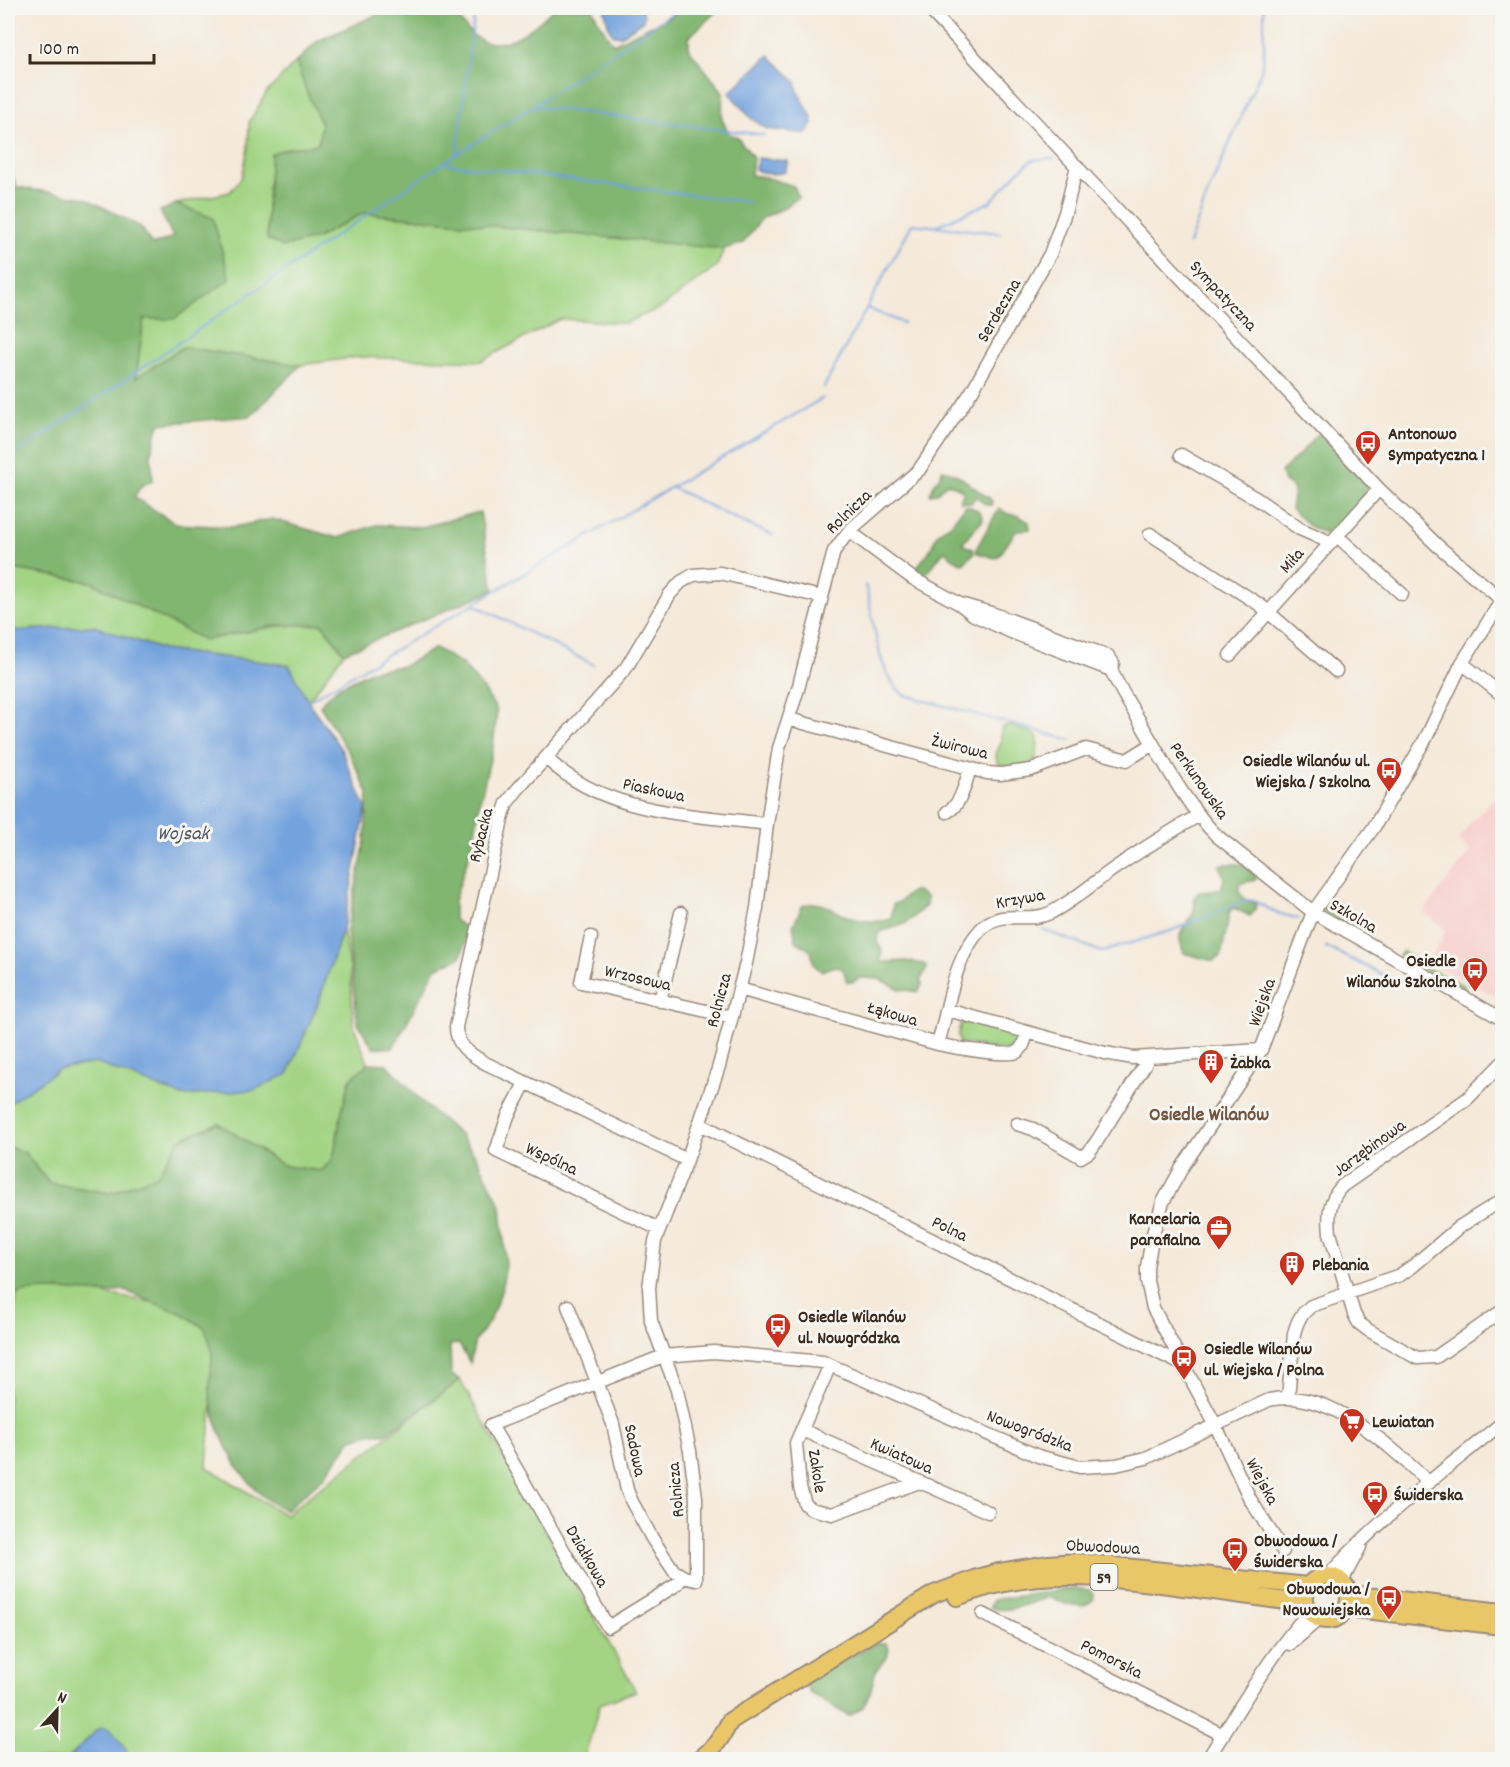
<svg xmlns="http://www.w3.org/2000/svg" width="1510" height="1767" font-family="Dekko,sans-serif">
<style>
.built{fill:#f7d0cd}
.green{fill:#a2d483;stroke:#6e7f50;stroke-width:1.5}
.forest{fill:#81b671;stroke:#5e7048;stroke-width:1.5}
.water{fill:#73a2dd;stroke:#57667e;stroke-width:1.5}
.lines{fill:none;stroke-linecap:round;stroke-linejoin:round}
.stream{stroke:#73a2dd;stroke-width:2}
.minor-casing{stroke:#988a7c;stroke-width:15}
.major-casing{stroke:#988a7c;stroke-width:20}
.minor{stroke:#fff;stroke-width:12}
.major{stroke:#e9c769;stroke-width:16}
.labels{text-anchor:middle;stroke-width:6;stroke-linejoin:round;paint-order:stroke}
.shield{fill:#f6f6f2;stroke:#73675e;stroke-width:1.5}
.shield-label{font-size:16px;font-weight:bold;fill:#3b2a1e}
.street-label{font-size:18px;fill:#3b2a1e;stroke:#f6f6f2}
.poi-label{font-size:18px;font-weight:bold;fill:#3b2a1e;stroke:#f6f6f2;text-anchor:start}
.water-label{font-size:20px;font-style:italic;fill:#4f5461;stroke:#f6f6f2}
.neighbourhood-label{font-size:20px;font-weight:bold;fill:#735540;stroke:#f6f6f2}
</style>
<rect width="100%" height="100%" fill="#f6f6f2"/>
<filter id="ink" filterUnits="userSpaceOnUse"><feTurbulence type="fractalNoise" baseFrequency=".0167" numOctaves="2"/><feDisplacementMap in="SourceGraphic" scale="12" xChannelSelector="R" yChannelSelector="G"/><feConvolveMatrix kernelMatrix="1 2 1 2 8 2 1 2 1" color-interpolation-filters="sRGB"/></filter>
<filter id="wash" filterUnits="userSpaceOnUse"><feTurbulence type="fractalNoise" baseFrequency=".008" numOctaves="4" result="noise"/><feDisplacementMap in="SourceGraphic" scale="24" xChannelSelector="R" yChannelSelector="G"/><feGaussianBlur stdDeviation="1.35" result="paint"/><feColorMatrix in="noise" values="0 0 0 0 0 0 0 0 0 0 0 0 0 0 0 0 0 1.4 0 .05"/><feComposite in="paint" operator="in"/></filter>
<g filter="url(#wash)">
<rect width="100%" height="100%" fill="#f5e9d9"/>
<path class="built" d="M1502 795V999L1474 985 1473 982 1464 978 1462 979 1426 963 1443 939 1445 929 1423 912 1471 851 1458 840 1471 822 1493 799Z"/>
<path class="green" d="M296 62 321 124 319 142 311 146 288 148 271 154 267 208V239L317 238 363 213 724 249 717 266 662 307 626 323 560 319 481 361 359 357 301 365 183 347 135 379 144 319 213 218 176 204 230 192 242 177 248 148 249 122 267 92Z
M8 568 91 582 204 640 275 626 322 624 344 653 308 701 289 665 163 650 94 626 8 631Z
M1011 726 1033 733 1038 738C1037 744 1038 752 1036 758 1031 770 1009 766 1000 765 992 755 998 752 1001 742 1002 738 1000 732 1002 727Z
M1328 896 1349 912 1343 923 1323 911 1322 907Z
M343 929 350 968 354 1027 368 1063 350 1080 342 1110 333 1159 321 1171 286 1166 276 1161 218 1123 180 1139 156 1176 110 1193 49 1183 24 1152 8 1147V1104L59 1069 96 1063 182 1096 288 1074 318 1003Z
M1403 951 1427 968 1464 985 1465 989 1448 983 1399 956Z
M968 1020 1021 1035 1018 1043 1009 1051 960 1043 958 1036 960 1025Z
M20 1279 219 1314 207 1467 285 1515 460 1380 636 1691 600 1704 584 1759H8V1305L15 1306Z"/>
<path class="forest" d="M392 8H454C480 65 520 43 554 8H592L599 22 613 44 687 8H720L689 37V49L723 92 722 119 729 134 737 137 753 157 751 175 765 177 794 186 799 197 784 208 762 218 743 243 724 249 363 213 317 238 283 247 267 239V208L271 154 288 148 311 146 319 143 321 124 307 93 296 62 318 41Z
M8 164 17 187 86 198 141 227 152 245 173 237 160 211 176 204 213 218 230 279 174 319H144L136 378 183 347 301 365 251 416 159 424 151 453 153 481 142 485 134 497 176 524 234 527 272 519 338 538 376 525 422 527 480 512 494 590 344 653 322 624 275 626 204 640 91 582 8 568Z
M1317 434H1322L1368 485C1363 501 1340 528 1324 534L1309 526 1291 509 1294 489 1284 482 1281 472 1300 454Z
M942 470C960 472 973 489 988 497L992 501V505H986L976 496 971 503 962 502 960 500 964 492 959 488 947 483 937 493 930 494 934 484 940 476Z
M965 506C974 507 981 511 983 520L963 542 964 545 973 549 974 553 963 564 952 558 946 551 943 552 929 571 922 576H918L914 572 932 547 936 536 944 528 950 525Z
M999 508 1008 514 1016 515 1029 522 1030 529 1016 531 999 556 995 558 977 553 976 549Z
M435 648 462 664 485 691 497 711 493 747 480 801 474 840 454 901V920L469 930 461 957 436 968 393 1048 373 1047 358 1024 347 930 365 841 368 793 350 755 320 706 324 700 339 687 373 670 404 666Z
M1224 864H1242L1258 875 1255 880 1241 883 1238 889 1244 899 1256 903V909L1250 916 1234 908 1230 911 1221 956 1213 961 1184 953C1173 927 1187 930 1194 911 1195 907 1194 901 1195 896L1199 892 1213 891 1221 889 1224 879 1220 865Z
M912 891H917L927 898 926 906C918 911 911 922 902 925 892 929 886 928 878 934L877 942 882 950 881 962 906 961 924 964 927 968 921 980 922 985 918 992 900 989 879 979 860 978 853 982H847L843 969 835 966 821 971 814 965 811 951 796 941 793 926 802 906C825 897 832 913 852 918 864 921 879 923 891 919L893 904 899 902Z
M368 1063 387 1064 426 1106 460 1135 478 1159 501 1206 506 1265 501 1292 489 1322 475 1341 470 1363 459 1344 450 1345 451 1374 460 1380 386 1434 373 1433 352 1439 324 1477 286 1510C247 1495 218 1441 211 1401 208 1386 212 1369 212 1354 211 1346 208 1336 205 1328L183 1314 122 1290 109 1293 51 1290 29 1291 8 1296V1147L24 1152 49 1183 110 1193 156 1176 180 1139 218 1123 276 1161 286 1166 321 1171 333 1159 342 1110 350 1080Z
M1075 1588 1089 1590 1094 1594 1093 1600 1084 1606 1066 1604 1049 1597C1032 1602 1007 1615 990 1607L993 1600Z
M876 1643H886L889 1649 887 1657 876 1670 870 1693 863 1707 849 1716 811 1694 805 1684 816 1675Z"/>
<path class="water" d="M604 8H641L644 15 643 21 620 36 614 35 609 29Z
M769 55 796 82 798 92 812 117 813 124 806 134 767 129 752 119 729 93Z
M758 158 788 161 785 172C776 175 763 174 755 169Z
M94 626 163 650 289 665 308 701 341 749 366 808 343 929 318 1003 288 1074 254 1090 182 1096 96 1063 59 1069 8 1104V631Z
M104 1727 111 1730 133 1759H68L98 1729Z"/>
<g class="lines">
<path class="stream" d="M534 106 764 135
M457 153 475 8
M443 163 749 202
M938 225 990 202 1019 171 1032 160 1054 158
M1189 244 1210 188 1261 71 1264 53V8
M867 308 903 323
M824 387 912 224 1000 233
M8 459 443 163 533 106 680 8
M671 487 740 521 773 535
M865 585C876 619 874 672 904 695L1071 740
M473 604 594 665
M308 701 823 398
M1043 930 1102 952 1170 931 1247 900 1254 901 1277 913 1299 919
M1326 947 1394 980"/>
</g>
</g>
<g filter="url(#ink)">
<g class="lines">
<g class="minor-casing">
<path id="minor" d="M928 8 1379 489 1438 546 1502 600
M1181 455 1257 499 1300 529 1323 539 1330 544
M849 531 912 578 960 604 974 615 1011 632 1111 670
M1150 534 1260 605 1336 671
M1337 536 1402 594
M960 604 991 613 1108 656 1113 663 1111 670C1120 690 1132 708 1143 727 1165 764 1187 806 1217 836L1313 912 1502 1019
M1230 655 1379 489
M1462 663 1502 695
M789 719 987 773 1001 774 1031 770 1086 749 1127 760 1153 744
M546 758C606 815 689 814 767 824
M947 812C962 804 965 783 970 769
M591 937 581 982 732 1017
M739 989 938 1044C950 1047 1008 1057 1017 1052 1024 1048 1025 1039 1027 1032L1105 1053 1133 1058 1261 1050
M660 1001 681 913
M948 1010 1027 1032
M938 1044C949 1006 953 959 981 929 1000 908 1027 924 1050 913 1074 901 1095 881 1118 866 1144 848 1172 831 1199 815
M1502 1063 1467 1099 1342 1186C1329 1200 1328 1214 1330 1233L1354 1314 1359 1323 1368 1330 1417 1358 1436 1357 1502 1311
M525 1083 508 1116 496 1151 659 1229
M700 1124 1183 1365
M1017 1124 1033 1129 1081 1157 1089 1152 1097 1141 1146 1063V1058
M687 1160 485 1063C470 1054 456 1046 456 1027L503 815 507 803 517 790 626 668 670 594 681 582 693 575 720 573 821 597
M568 1306 613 1424 627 1490 632 1502 653 1540 674 1571 684 1577 696 1580V1497L690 1451 677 1390 651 1321 649 1288 655 1241 687 1160 719 1066 746 963 757 908 767 824 779 748 798 689 834 551 849 531 919 470 972 391 1050 254 1065 213 1077 166
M830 1365 796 1443 800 1487 805 1504 811 1509 832 1514 919 1482
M1288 1397 1294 1334C1297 1321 1301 1314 1311 1306L1400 1275 1413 1266 1459 1227 1502 1200
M802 1430 988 1512
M1283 1551 1250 1499 1215 1424 1153 1308 1147 1281V1267L1153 1233 1163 1202 1183 1166 1261 1050 1313 912 1374 827 1426 738 1462 663 1502 600
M1329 1575C1379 1518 1444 1471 1502 1423
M683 1577 676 1585 608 1627 491 1425 663 1356 714 1352 823 1362 1038 1456 1080 1467 1116 1465 1146 1458 1269 1400C1328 1386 1390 1446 1429 1483
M1342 1581 1360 1547
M983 1614 1223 1735
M1290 1644 1320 1618
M1207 1760C1239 1709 1270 1655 1310 1611"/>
</g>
<g class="major-casing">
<path id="major" d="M1305 1598a22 22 0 1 1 44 0a22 22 0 1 1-44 0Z
M1349 1594 1502 1612
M957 1597C1029 1567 1109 1577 1183 1587 1224 1592 1265 1598 1306 1604
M1347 1608 1502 1626
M699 1760C714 1749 722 1737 730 1721L934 1594 974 1579 999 1572 1048 1564 1077 1562 1308 1586"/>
</g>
<use href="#minor" class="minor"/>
<use href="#major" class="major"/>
</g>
</g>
<defs>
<g id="bus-pin" transform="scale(1.35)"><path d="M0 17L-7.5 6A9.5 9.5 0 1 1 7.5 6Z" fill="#c8321e" stroke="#f6f6f2"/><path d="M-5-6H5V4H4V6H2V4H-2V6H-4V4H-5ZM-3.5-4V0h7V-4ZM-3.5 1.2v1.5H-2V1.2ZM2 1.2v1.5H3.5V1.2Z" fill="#fff"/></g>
<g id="building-pin" transform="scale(1.35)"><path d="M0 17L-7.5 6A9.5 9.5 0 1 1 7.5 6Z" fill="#c8321e" stroke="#f6f6f2"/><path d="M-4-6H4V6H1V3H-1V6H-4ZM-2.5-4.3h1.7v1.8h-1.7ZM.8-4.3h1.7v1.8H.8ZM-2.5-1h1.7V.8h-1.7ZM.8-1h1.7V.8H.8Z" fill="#fff"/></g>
<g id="office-pin" transform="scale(1.35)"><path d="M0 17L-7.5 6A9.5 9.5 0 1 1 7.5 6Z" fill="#c8321e" stroke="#f6f6f2"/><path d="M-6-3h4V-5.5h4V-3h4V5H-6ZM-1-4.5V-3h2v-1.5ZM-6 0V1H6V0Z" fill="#fff"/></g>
<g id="supermarket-pin" transform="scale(1.35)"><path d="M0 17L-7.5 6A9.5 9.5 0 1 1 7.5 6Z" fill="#c8321e" stroke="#f6f6f2"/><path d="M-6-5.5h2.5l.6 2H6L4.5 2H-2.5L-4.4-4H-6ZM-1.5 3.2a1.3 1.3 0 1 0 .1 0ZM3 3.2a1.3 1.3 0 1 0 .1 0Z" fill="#fff"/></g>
</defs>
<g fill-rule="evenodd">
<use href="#bus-pin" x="1368" y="443"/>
<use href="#bus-pin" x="1389" y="770"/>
<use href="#bus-pin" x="1475" y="970"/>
<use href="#building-pin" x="1211" y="1062"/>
<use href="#office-pin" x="1219" y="1228"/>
<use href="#building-pin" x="1292" y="1264"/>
<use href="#bus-pin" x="778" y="1326"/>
<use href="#bus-pin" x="1184" y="1358"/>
<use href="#supermarket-pin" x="1352" y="1421"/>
<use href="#bus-pin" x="1375" y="1494"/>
<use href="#bus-pin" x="1235" y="1550"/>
<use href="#bus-pin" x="1389" y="1598"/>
</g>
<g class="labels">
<rect class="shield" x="1090.5" y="1564" width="27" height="26" rx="4.5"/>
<g class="shield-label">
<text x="1104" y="1583">59</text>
</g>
<g class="street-label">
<text transform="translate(1224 295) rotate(47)" y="6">Sympatyczna</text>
<text transform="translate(998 310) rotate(-60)" y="6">Serdeczna</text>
<text transform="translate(848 511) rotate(-44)" y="6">Rolnicza</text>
<text transform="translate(1291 560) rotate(-48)" y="6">Miła</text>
<text transform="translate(960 746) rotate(14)" y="6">Żwirowa</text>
<text transform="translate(1200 780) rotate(55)" y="6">Perkunowska</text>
<text transform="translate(654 789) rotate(12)" y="6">Piaskowa</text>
<text transform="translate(480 835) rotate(-76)" y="6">Rybacka</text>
<text transform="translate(1020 898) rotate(-10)" y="6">Krzywa</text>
<text transform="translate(1354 915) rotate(30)" y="6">Szkolna</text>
<text transform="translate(638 977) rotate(13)" y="6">Wrzosowa</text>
<text transform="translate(718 1000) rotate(-75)" y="6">Rolnicza</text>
<text transform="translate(1261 1002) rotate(-70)" y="6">Wiejska</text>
<text transform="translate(893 1013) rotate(16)" y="6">Łąkowa</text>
<text transform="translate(1369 1147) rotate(-36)" y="6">Jarzębinowa</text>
<text transform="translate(552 1158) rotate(25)" y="6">Wspólna</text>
<text transform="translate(950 1228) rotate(26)" y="6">Polna</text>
<text transform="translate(1030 1430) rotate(21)" y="6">Nowogródzka</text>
<text transform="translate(636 1450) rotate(78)" y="6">Sadowa</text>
<text transform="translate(902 1455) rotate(24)" y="6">Kwiatowa</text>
<text transform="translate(818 1471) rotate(81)" y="6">Zakole</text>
<text transform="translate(1263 1481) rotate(62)" y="6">Wiejska</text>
<text transform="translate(675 1490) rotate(-95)" y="6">Rolnicza</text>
<text transform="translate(1103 1546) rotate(3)" y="6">Obwodowa</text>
<text transform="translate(588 1556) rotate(60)" y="6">Działkowa</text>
<text transform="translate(1112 1658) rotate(27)" y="6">Pomorska</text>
</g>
<g class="poi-label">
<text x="1388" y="439">Antonowo<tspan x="1388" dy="21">Sympatyczna 1</tspan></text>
<text x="1370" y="766" text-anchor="end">Osiedle Wilanów ul.<tspan x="1370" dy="21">Wiejska / Szkolna</tspan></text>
<text x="1456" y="966" text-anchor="end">Osiedle<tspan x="1456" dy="21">Wilanów Szkolna</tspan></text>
<text x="1230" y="1068">Żabka</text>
<text x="1200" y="1224" text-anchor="end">Kancelaria<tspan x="1200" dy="21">parafialna</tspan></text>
<text x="1312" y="1270">Plebania</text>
<text x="798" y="1322">Osiedle Wilanów<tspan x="798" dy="21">ul. Nowgródzka</tspan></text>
<text x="1204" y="1354">Osiedle Wilanów<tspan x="1204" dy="21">ul. Wiejska / Polna</tspan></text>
<text x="1372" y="1427">Lewiatan</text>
<text x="1394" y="1500">Świderska</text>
<text x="1254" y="1546">Obwodowa /<tspan x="1254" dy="21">Świderska</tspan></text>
<text x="1370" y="1594" text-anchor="end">Obwodowa /<tspan x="1370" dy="21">Nowowiejska</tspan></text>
</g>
<g class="water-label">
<text x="183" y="839">Wojsak</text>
</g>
<g class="neighbourhood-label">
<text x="1209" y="1120">Osiedle Wilanów</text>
</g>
</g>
<rect width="1510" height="1767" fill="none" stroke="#f6f6f2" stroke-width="30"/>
<g transform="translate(57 1710) rotate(22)" stroke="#f6f6f2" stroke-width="4.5" paint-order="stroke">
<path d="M0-4.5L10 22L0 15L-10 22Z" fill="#3b2a1e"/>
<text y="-9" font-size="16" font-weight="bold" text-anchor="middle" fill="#3b2a1e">N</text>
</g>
<path d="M30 54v9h124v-9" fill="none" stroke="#3b2a1e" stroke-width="3"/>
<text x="39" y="54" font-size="18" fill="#3b2a1e" stroke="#f6f6f2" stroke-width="4.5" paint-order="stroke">100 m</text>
</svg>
